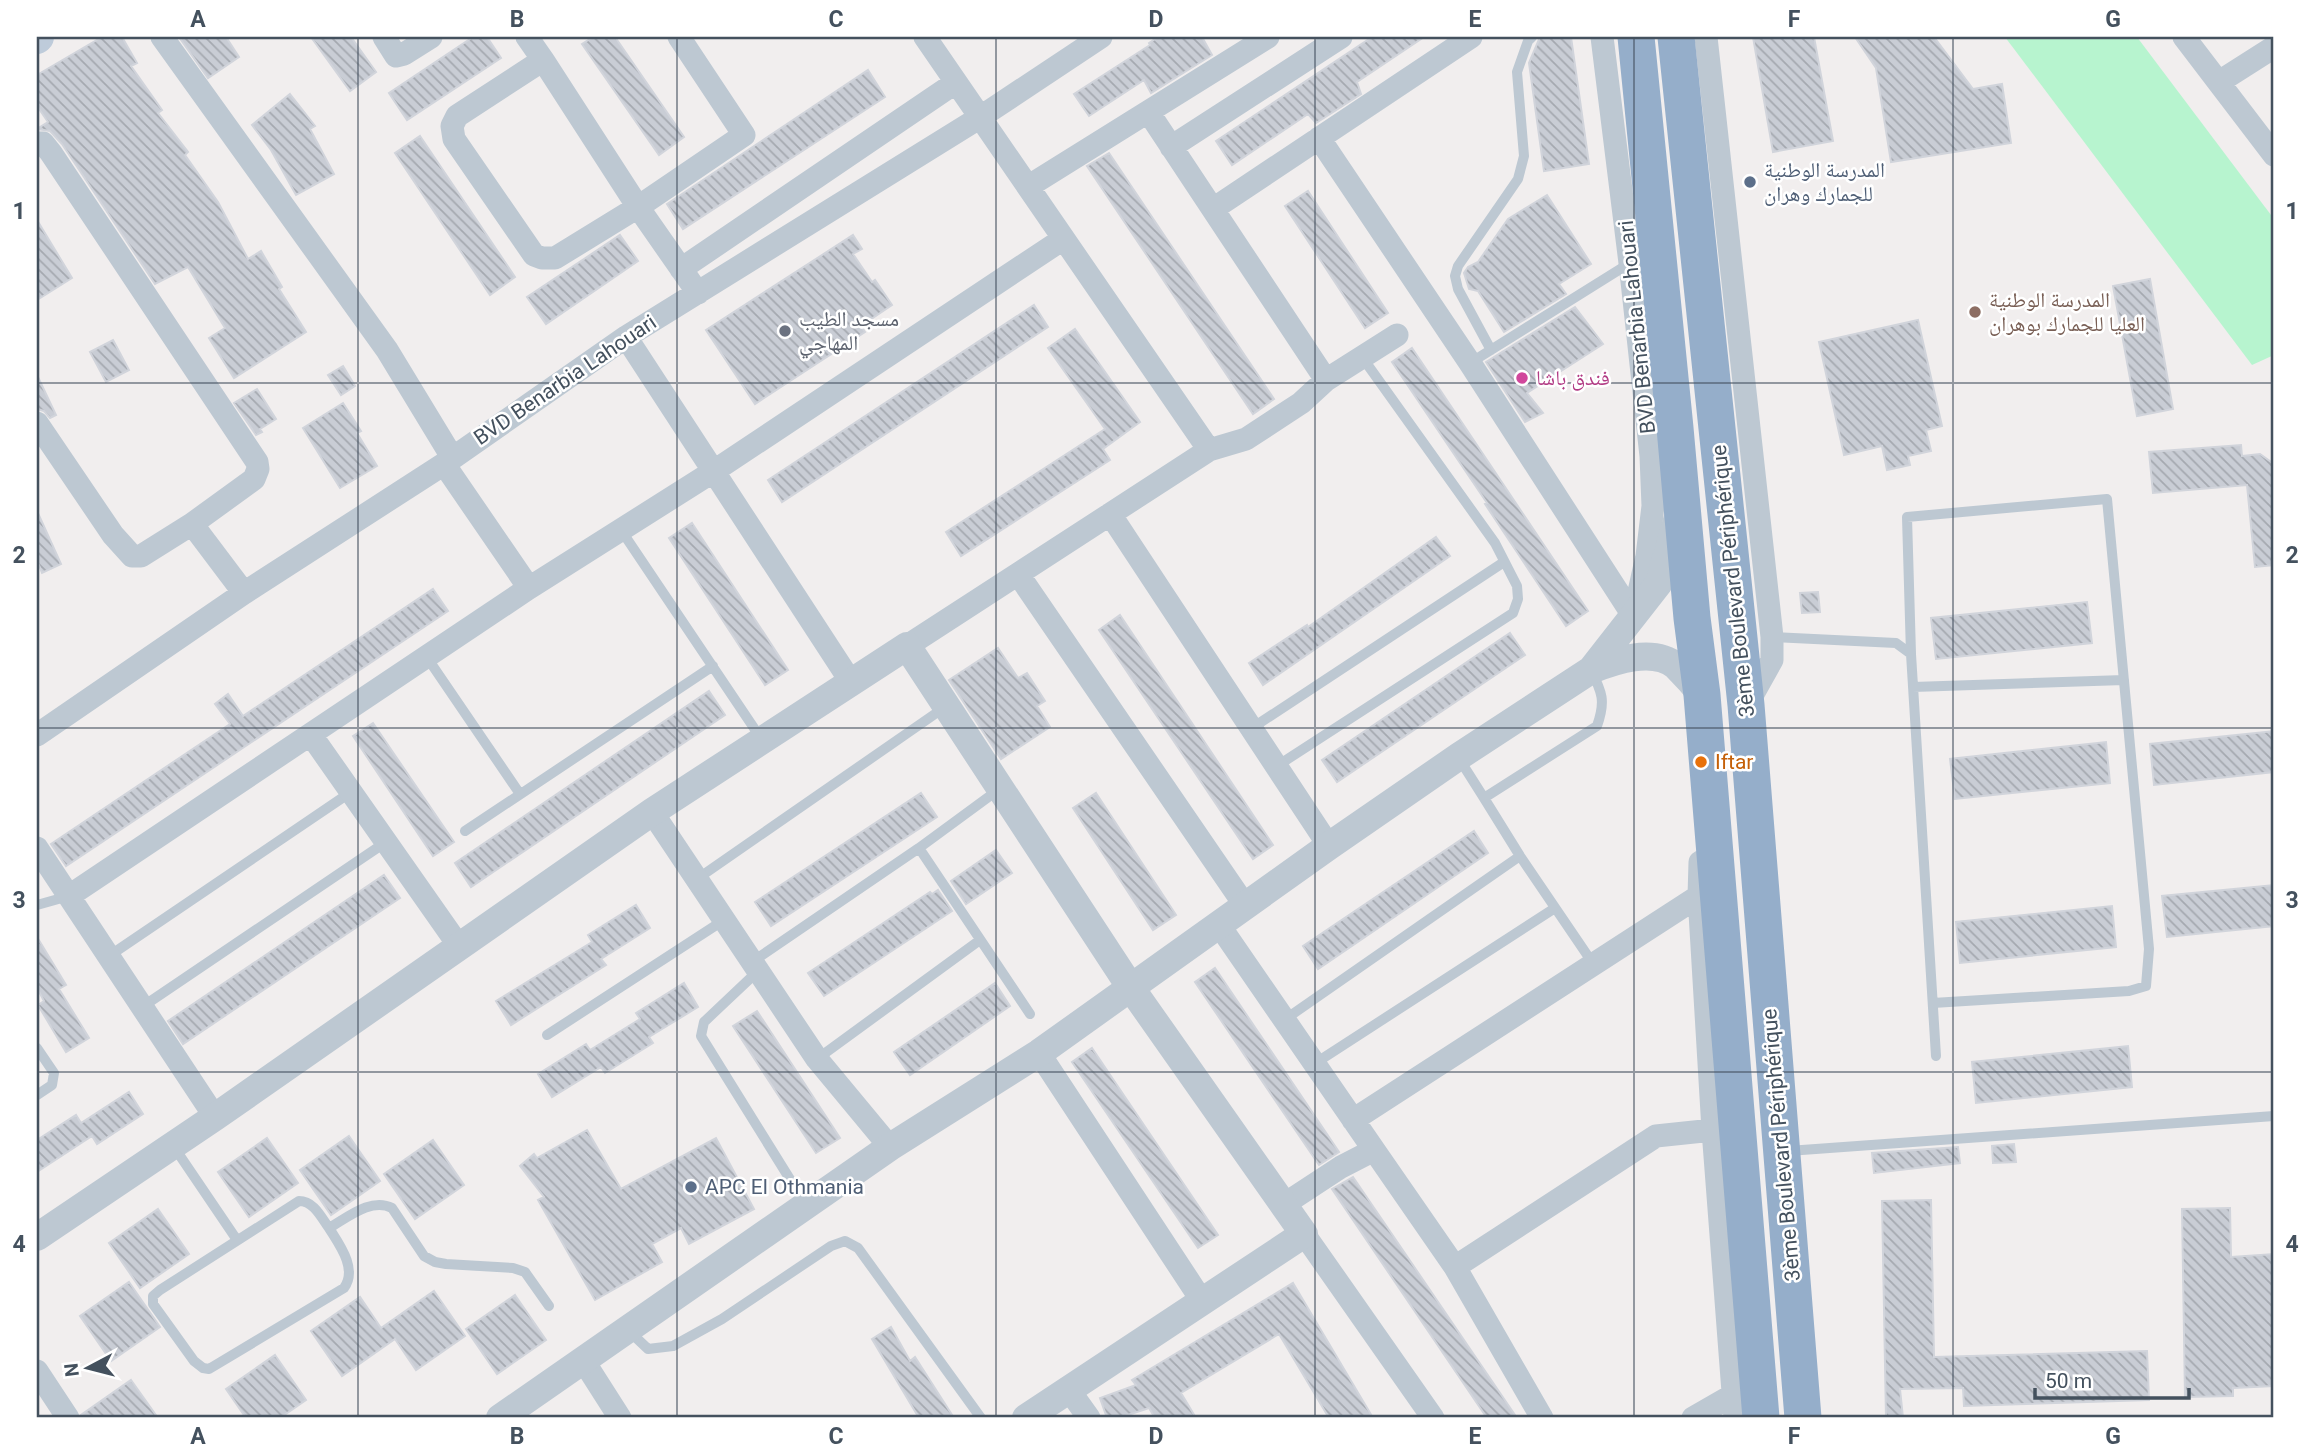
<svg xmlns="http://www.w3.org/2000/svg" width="2311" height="1455" font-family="Roboto,'Noto Naskh Arabic',sans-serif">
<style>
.grass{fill:#b7f4cf}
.building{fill:url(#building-back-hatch);stroke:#d1d4db;stroke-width:2}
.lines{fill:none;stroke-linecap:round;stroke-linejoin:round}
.service{stroke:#bdc8d2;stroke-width:10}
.minor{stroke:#bdc8d2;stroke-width:23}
.tertiary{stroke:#bdc8d2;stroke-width:28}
.secondary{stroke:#becbda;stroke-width:32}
.trunk{stroke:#95aeca;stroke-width:37}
.grid{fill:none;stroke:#44515e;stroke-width:2;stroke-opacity:0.55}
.service-dot{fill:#5c6f8a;stroke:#fff;stroke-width:2.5}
.education-dot{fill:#8d6e63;stroke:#fff;stroke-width:2.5}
.worship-dot{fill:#6b7280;stroke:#fff;stroke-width:2.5}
.hotel-dot{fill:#d1479c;stroke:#fff;stroke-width:2.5}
.food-dot{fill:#e8710a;stroke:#fff;stroke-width:2.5}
.labels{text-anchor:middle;stroke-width:5;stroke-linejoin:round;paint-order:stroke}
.service-label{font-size:21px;fill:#4e5e75;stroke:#fff;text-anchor:start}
.education-label{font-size:21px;fill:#785e54;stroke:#fff;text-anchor:start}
.worship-label{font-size:21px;fill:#5b616d;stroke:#fff;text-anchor:start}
.street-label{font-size:21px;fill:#44515e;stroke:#fff}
.hotel-label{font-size:21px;fill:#b23c85;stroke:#fff;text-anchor:start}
.food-label{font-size:21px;fill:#c56008;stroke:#fff;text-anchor:start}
.neatline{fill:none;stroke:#44515e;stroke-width:2.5}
.grid-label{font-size:23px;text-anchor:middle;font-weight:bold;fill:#44515e}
</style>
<defs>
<pattern id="building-back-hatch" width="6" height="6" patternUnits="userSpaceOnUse" patternTransform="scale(1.75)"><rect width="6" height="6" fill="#c9cdd5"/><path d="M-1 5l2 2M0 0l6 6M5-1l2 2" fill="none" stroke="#a5a9b0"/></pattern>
</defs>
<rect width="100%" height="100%" fill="#f1eeee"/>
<path class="grass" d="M2005 37H2137L2274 219V355L2252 365Z"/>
<path class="building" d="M102 37H122L137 63 131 66 162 110 158 113 188 152 185 155 218 202 248 259 261 251 282 287 279 289 306 332 234 378 209 338 225 328 188 267 155 284 62 144 50 131 37 129 48 122 37 106V75Z
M179 37H226L239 57 208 78Z
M311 37H351L376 72 350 91Z
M473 37H487L501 58 407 120 389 93Z
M593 37H615L684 137 659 155 582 44Z
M1158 37H1202L1212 55 1151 93 1144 80 1089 116 1074 94 1150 45 1149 43Z
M1372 37H1424L1357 82 1361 94 1316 123 1308 114 1232 165 1216 141Z
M1540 37H1571L1589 164 1544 171 1529 63Z
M1753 37H1814L1833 141 1773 152Z
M1855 37H1934L1973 89 2002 84 2011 143 1891 162 1876 68Z
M868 70 885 97 683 229 667 204Z
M290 94 315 126 310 129 334 174 296 195 271 150 252 125Z
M420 136 515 277 490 295 395 153Z
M1109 153 1274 399 1253 414 1087 166Z
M1308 191 1388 313 1365 328 1285 206Z
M1547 195 1591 264 1559 284 1566 294 1504 332 1478 291 1469 289 1464 273 1468 267 1478 262 1508 219Z
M37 220 72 278 37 300Z
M620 235 638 261 546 324 527 297Z
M853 235 862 249 853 254 872 282 875 280 892 305 861 326 865 332 755 404 706 330Z
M2150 279 2173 409 2137 416 2113 286Z
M1034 305 1048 327 782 502 768 480Z
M1575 307 1603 344 1527 393 1543 413 1525 422 1486 362Z
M1918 320 1942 426 1926 430 1931 451 1908 456 1910 465 1887 470 1882 446 1844 455 1819 342Z
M1075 329 1140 422 1103 449 1110 460 961 556 946 532 1105 429 1048 348Z
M113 340 129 370 106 382 90 352Z
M1412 348 1588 611 1566 626 1485 504 1487 503 1392 362Z
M343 366 355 386 341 395 328 375Z
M37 375 56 415 50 418 44 411 37 409Z
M257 389 276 419 260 429 262 432 256 435 234 403Z
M343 403 361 431 357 433 377 466 340 488 303 428Z
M2241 445 2242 456 2260 454 2274 464V565L2255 567 2247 485 2153 493 2149 452Z
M37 511 61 564 42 573 37 560Z
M692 523 788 670 765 685 669 538Z
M1436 537 1450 556 1263 685 1249 663 1307 625 1308 627Z
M433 589 448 611 66 866 51 844 230 724 215 704 228 694 243 716Z
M1818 592 1820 612 1802 613 1800 593Z
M2087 602 2092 643 1936 659 1931 618Z
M1120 615 1273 845 1253 859 1099 630Z
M1510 633 1525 655 1337 782 1322 760Z
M998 648 1018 678 1027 673 1045 701 1037 706 1050 727 1001 759 949 680Z
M709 691 725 715 471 887 455 863Z
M373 723 454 842 433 856 353 736Z
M2274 731V772L2154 785 2150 744Z
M2106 742 2110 783 1955 799 1950 759Z
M921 793 937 817 771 926 755 902Z
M1096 793 1176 915 1153 930 1073 808Z
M1474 831 1488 853 1318 969 1303 946Z
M996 850 1012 873 966 904 951 881Z
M384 875 400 898 183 1044 168 1021Z
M2274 885V926L2167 937 2162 896Z
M938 890 952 911 824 996 808 973 930 892 932 894Z
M636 905 650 928 601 959 606 965 511 1025 496 1001 592 942 588 935Z
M2112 906 2116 947 1960 963 1956 922Z
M37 937 66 985 59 989 89 1038 66 1052 38 1005 44 1001 37 988Z
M1215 968 1339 1152 1319 1165 1195 982Z
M684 983 698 1007 649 1037 653 1043 605 1073 601 1067 552 1097 538 1074 586 1044 590 1050 640 1019 636 1013Z
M995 983 1010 1006 910 1075 894 1052Z
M757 1011 840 1138 816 1153 733 1026Z
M2128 1046 2132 1087 1976 1103 1972 1062Z
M1092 1048 1218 1235 1198 1248 1072 1062Z
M129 1092 143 1114 97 1144 92 1136 37 1172V1140L76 1115 81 1123Z
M587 1130 621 1189 716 1138 754 1209 689 1244 681 1228 652 1244 662 1262 595 1300 538 1200 544 1197 520 1166 534 1154 537 1158Z
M349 1136 380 1181 331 1215 300 1170Z
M267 1138 298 1183 249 1217 218 1172Z
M433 1140 464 1185 415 1219 384 1174Z
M2014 1144 2016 1162 1993 1163 1992 1146Z
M1958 1147 1960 1163 1874 1173 1872 1153Z
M1353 1177 1517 1418H1487L1332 1189Z
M1931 1200 1934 1357 2147 1351 2149 1400 1964 1406 1963 1388 1900 1389 1903 1418H1886L1882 1201Z
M2230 1208 2231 1257 2274 1254V1386L2233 1388V1396L2185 1397 2182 1209Z
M158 1209 189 1254 140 1288 109 1243Z
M129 1282 160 1327 111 1361 80 1316Z
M1293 1283 1373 1418H1329L1279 1334 1181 1393 1196 1418H1155L1149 1408 1119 1418H1107L1100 1398 1136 1385 1132 1380Z
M434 1291 465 1336 416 1370 395 1339 342 1376 311 1331 360 1297 381 1328Z
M515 1295 546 1340 497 1374 466 1329Z
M891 1327 910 1361 915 1357 954 1418H919L872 1339Z
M275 1355 306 1400 280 1418H246L226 1389Z
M131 1380 158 1418H82L81 1415Z"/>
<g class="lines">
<path class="service" d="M1491 350 1458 289 1455 276 1458 266 1518 179 1524 156 1517 72 1528 41 1532 37
M1470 363 1630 263
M621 530 762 740
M1772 637 1896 643 1911 654 1936 1056
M1911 654 1907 517 2107 499 2149 949 2146 986 2129 991 1933 1003
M426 656 520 794
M1913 687 2124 680
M1252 728 1504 562
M1458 757 1484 798 1597 726C1606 701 1602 692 1591 670
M1277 766 1513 613 1518 599 1517 586 1495 543 1362 357
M1484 798 1520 856 1594 965
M465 831 713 666
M919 848 998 790
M697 879 945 707
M37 905 69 896
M109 956 351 792
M752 962 919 848 1030 1014
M758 971 704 1022 701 1036 806 1205
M142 1007 386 842
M1284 1020 1520 856
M547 1035 724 920
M37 1048 54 1073 52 1085 37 1095
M817 1059 980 940
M1314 1064 1555 908
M174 1147 237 1240
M1788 1151 2274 1116
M329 1228C321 1217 314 1201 299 1201L160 1290 153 1296V1304L194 1361 203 1368 209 1369 344 1288C358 1269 339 1244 329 1228 347 1218 371 1197 392 1208L424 1256 435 1262 446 1264 513 1268 525 1272 549 1306
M629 1331 648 1349 673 1346 722 1319 831 1246 845 1241 858 1248 981 1418"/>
<path class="minor" d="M162 37 387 350 452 457
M384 37 396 56 404 54 431 37
M527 37 543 60 638 207 555 258H542L534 255 454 139 452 126 457 116 543 60
M679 37 744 135 638 207 698 293
M925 37 1209 450
M1602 37 1630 263 1651 456 1653 506 1647 556 1634 614
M1706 37 1772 637V660L1748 703
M2184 37 2274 155
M2219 82 2274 47
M1149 113 1326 380
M1319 138 1470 363 1634 617
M37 143H43L51 153 257 462 258 469 254 479 192 524 244 593
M1171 147 1341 37
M1029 186 1268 37
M1213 209 1471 37
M681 269 955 83
M626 337 851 682
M37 423 113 535 132 556H141L192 524
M444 464 529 588
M1110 514 1329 846
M1018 574 1246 907
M907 646 1209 450 1246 439 1301 403 1326 380 1397 335
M37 735 244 593 444 464 626 337 979 118 1101 37
M311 735 459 946
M652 812 817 1059 890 1147
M37 848 215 1117
M1700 862 1699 896 1713 1130 1735 1418
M69 896 529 588 714 471 1063 239
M1219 925 1374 1150 1341 1167 1283 1205
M1039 1053 1202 1301
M1353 1120 1699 896
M1374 1150 1455 1267 1542 1418
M1304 1234 1433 1418
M1455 1267 1656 1136 1713 1130
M583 1360 620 1418
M37 1371 68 1418
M1069 1390 1089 1418
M1693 1418 1733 1395"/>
<path class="tertiary" d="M1591 670 1659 583 1678 517
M37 1237 215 1117 652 812 907 646 1131 988 1304 1234 1026 1418
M500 1418 890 1147 1039 1053 1329 846 1458 757 1591 670C1614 661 1653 647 1676 666 1685 675 1694 685 1702 695"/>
<path class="secondary" d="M37 38 38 37"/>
<path class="trunk" d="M1636 37 1675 428 1692 618 1702 695 1761 1418
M1676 37 1746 705 1803 1418"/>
</g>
<path class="grid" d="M358 37V1418M677 37V1418M996 37V1418M1315 37V1418M1634 37V1418M1953 37V1418M37 383H2274M37 728H2274M37 1072H2274"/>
<g class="service-dot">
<circle cx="1750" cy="182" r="7"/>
<circle cx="691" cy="1187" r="7"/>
</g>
<circle class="education-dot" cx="1975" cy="312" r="7"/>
<circle class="worship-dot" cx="785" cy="331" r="7"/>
<circle class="hotel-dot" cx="1522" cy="378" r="7"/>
<circle class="food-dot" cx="1701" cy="762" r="7"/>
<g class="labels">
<g class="service-label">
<text x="1764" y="177">المدرسة الوطنية<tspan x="1764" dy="24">للجمارك وهران</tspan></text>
<text x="705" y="1194">APC El Othmania</text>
</g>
<g class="education-label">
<text x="1989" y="307">المدرسة الوطنية<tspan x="1989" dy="24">العليا للجمارك بوهران</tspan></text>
</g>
<g class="worship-label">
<text x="799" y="326">مسجد الطيب<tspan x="799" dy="24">المهاجي</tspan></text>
</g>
<g class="street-label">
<text transform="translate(1637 327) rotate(-96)" y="7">BVD Benarbia Lahouari</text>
<text transform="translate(565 380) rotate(-34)" y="7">BVD Benarbia Lahouari</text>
<text transform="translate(1733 581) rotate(-96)" y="7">3ème Boulevard Périphérique</text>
<text transform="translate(1781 1145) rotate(-95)" y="7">3ème Boulevard Périphérique</text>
</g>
<g class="hotel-label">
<text x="1536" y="385">فندق باشا</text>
</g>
<g class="food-label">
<text x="1715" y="769">Iftar</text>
</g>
</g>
<rect width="2311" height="1455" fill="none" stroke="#ffffff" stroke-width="77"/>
<g transform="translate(88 1368) rotate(263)" stroke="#ffffff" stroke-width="5" paint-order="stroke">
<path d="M0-5L12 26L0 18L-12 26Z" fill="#44515e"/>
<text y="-10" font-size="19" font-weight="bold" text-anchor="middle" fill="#44515e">N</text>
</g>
<path d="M2035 1388v10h154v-10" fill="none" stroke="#44515e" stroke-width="3.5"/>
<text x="2045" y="1388" font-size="21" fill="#44515e" stroke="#ffffff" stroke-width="5" paint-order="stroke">50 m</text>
<rect x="38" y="38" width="2234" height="1378" class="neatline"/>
<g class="grid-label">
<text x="198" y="27">A</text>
<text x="517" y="27">B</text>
<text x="836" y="27">C</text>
<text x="1156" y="27">D</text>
<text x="1475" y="27">E</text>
<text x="1794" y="27">F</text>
<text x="2113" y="27">G</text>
<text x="19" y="219">1</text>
<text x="2292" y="219">1</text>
<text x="19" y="563">2</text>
<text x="2292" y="563">2</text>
<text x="19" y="908">3</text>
<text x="2292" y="908">3</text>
<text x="19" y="1252">4</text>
<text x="2292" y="1252">4</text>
<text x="198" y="1444">A</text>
<text x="517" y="1444">B</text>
<text x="836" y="1444">C</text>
<text x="1156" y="1444">D</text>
<text x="1475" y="1444">E</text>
<text x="1794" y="1444">F</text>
<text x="2113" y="1444">G</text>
</g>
</svg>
